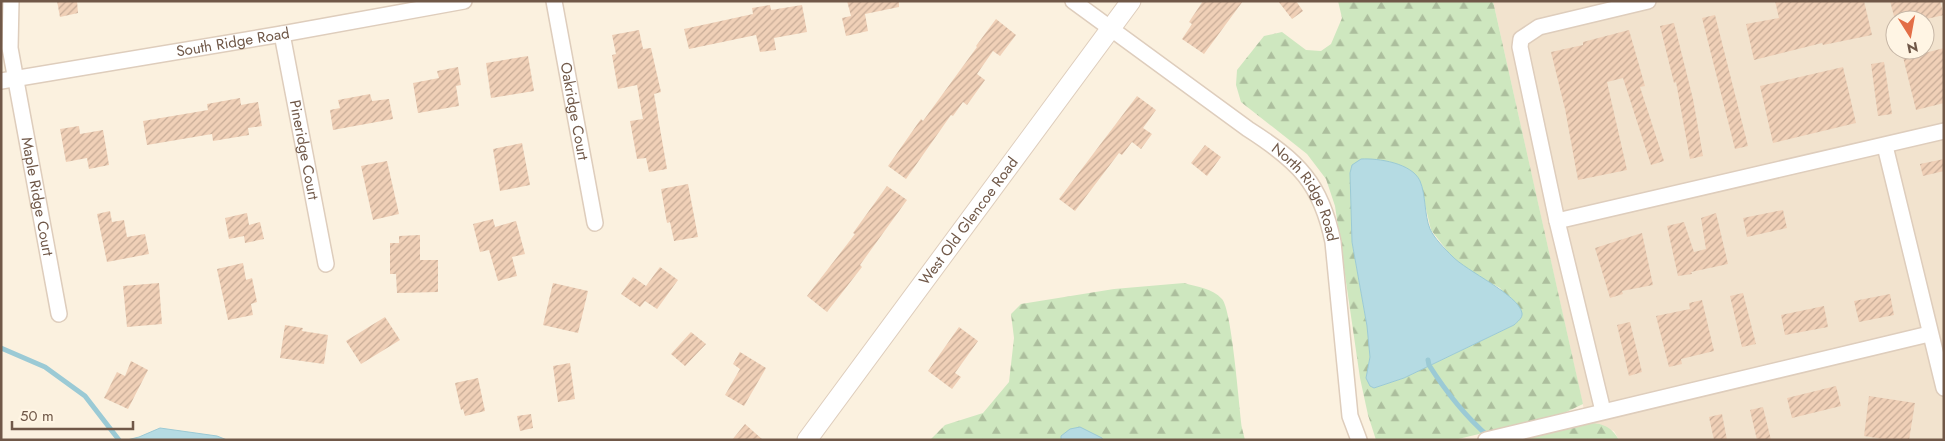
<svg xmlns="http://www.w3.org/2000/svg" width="1945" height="441" font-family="Jost,sans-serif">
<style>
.residential{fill:#f2e3ce;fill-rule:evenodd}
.forest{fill:url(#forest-firs);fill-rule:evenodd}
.water{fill:#b5dbe3;stroke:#9bcad5}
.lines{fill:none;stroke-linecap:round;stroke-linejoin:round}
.stream{stroke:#9bcad5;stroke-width:5}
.building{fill:url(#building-hatch)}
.minor-casing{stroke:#decdbc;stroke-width:18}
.tertiary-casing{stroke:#decdbc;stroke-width:21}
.minor{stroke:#fff;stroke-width:15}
.tertiary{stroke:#fff;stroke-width:19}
.labels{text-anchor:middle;stroke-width:5;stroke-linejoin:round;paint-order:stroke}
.street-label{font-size:15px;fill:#705848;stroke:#fff5e4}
</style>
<defs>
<pattern id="forest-firs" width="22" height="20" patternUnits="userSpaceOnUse" patternTransform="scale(1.25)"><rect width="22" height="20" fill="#cee7bf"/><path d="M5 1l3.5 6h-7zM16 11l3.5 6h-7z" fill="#acbe9d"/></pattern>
<pattern id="building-hatch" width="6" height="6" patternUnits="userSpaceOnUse" patternTransform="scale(1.25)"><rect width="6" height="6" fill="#f0d0b7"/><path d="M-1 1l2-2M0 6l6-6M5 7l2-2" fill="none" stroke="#c7ac97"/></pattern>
</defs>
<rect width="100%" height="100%" fill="#fbf1df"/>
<path class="residential" d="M1493 1H1944V440H1619L1614 431 1587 423ZM1895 20H1925V50H1895Z"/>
<path class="forest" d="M1338 1H1493L1583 404 1562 414 1454 440H1376L1368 415 1360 378 1335 206 1326 179 1307 154 1241 102 1236 85 1237 70 1264 36 1282 32 1306 50 1321 51 1331 44 1342 18ZM1352 166 1419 179 1431 230 1452 257 1472 273 1500 288 1521 317 1514 325 1404 378 1374 388 1366 378 1370 357 1367 326 1352 242 1350 173Z
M1184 283C1198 287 1212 288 1222 299 1232 310 1239 407 1242 428L1245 440H930L945 425 983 413 1009 382 1014 338 1011 314 1021 304 1114 289Z
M1587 423C1602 423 1611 426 1619 440H1517Z"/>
<path class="water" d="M1361 159C1378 158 1412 163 1420 181 1426 195 1424 214 1430 229 1434 238 1445 249 1452 256 1466 271 1519 295 1522 313 1523 318 1517 322 1514 325L1404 378 1374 388 1370 386 1366 378 1370 357 1367 326 1352 242 1350 173 1352 165Z
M1080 427 1102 438 1103 440H1061V436L1070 429Z
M160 428 217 436 227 440H127L139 437Z"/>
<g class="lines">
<path class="stream" d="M1 348 45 367 85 396 119 440
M1428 360 1429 365C1446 392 1465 416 1489 437"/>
</g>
<path class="building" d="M57 1H77L78 13 60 17Z
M847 1H899V7L865 14 868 31 846 36 842 18 851 16Z
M1203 1H1243L1204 54 1182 39 1192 24 1189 22Z
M1278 1H1296L1303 11 1292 19Z
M1775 1H1864L1872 35 1823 45 1822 43 1754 60 1746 24 1779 18Z
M1890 1H1940L1944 15 1922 20H1895Z
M770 5 771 10 802 5 807 32 774 38 776 50 760 52 756 35 689 49 684 29 753 14 752 8Z
M1715 15 1748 146 1735 149 1702 18Z
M996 19 1016 35 1000 56 993 51 977 74 985 80 967 105 963 102 953 116 951 115 906 179 888 166 921 119 923 121 977 47 976 46Z
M1674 23 1693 99 1703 156 1690 159 1676 82 1674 83 1660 26Z
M639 30 643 49 651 48 658 79 661 92 654 94 667 169 649 172 646 158 637 159 630 121 643 119 637 85 618 89 612 55 616 54 612 35Z
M1629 30 1645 86 1640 87 1664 161 1651 165 1623 78 1607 82 1627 170 1578 180 1565 109 1551 52 1583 45V42Z
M1944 48V103L1916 110 1902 53 1916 50 1917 55Z
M528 56 534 91 491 98 486 63Z
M1884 62 1892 114 1878 116 1871 64Z
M458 67 461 85 456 86 459 106 418 113 413 83 439 78 437 71Z
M1843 67 1856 123 1773 143 1760 86Z
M370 94 372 101 389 99 393 119 333 130 330 110 340 108 338 100Z
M1137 96 1156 110 1143 128 1152 134 1141 149 1132 142 1122 155 1119 153 1075 211 1059 199Z
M240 98 241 105 258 102 262 126 248 128 249 135 213 141 212 134 147 145 143 121 208 110 207 104Z
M79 126 80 134 103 130 109 165 89 169 87 158 66 162 60 129Z
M522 143 530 185 500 191 493 149Z
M1205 145 1221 157 1207 176 1191 163Z
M1944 159V171L1923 176 1920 164Z
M387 161 399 214 373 220 361 166Z
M688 184 698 237 674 241 670 222 667 223 661 189Z
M887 186 907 200 860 265 862 267 827 312 807 296 855 234 853 233Z
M1783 210 1787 228 1747 237 1743 218Z
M110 211 112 222 124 220 127 237 145 234 149 254 107 262 97 214Z
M247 213 249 225 260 222 264 239 245 243 244 236 229 239 225 218Z
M1716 213 1728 264 1691 272 1692 274 1678 276 1667 226 1684 222 1694 252 1706 249 1701 218Z
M493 219 495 227 516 221 525 254 512 257 517 276 498 281 489 250 480 252 473 224Z
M1642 233 1653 285 1622 291 1623 294 1610 298 1595 248Z
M420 235V260H438V292L397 293 396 274H390V243H399V236Z
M243 263 246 280 252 278 257 302 251 304 253 315 228 320 217 269Z
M660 267 678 280 657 309 645 301 640 307 621 294 633 277 646 286Z
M159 283 162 324 127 327 123 286Z
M553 283 588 291 578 333 543 325Z
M1743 293 1756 344 1742 347 1730 296Z
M1890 294 1894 315 1859 322 1854 301Z
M1702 300 1714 351 1681 359 1682 364 1669 367 1656 316 1690 309 1689 303Z
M1824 306 1828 327 1785 335 1781 315Z
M385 317 400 340 361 364 346 341Z
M1630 322 1642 372 1629 376 1617 325Z
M285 325 303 328 302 331 328 335 324 364 280 358Z
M959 327 978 341 955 373 961 377 952 389 928 371Z
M691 332 706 344 685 366 671 354Z
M740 352 766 368 744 406 725 395 740 369 733 364Z
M131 361 148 370 128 409 104 398 117 372 125 376Z
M570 363 575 399 558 402 553 366Z
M478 378 485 411 465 416 463 409 461 410 455 383Z
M1836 386 1841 406 1792 418 1787 398Z
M1869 396 1915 403 1909 440H1890L1864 436Z
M1763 407 1771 440H1757L1750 410Z
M531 414 533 428 520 431 517 416Z
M1722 414 1727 440H1714L1709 417Z
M745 424 763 440H732Z"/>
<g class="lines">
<g class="minor-casing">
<g id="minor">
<path id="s1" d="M11 1 10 48 59 314"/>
<path id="s2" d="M554 1 595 223"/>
<path id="s3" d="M1073 1 1248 129C1298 161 1321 183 1333 242L1350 416 1359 440"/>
<path id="s4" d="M282 34 326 264"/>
<path id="s5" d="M1 81 282 34 464 1"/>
<path d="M1885 146 1944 388"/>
<path d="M1557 221 1944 131"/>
<path d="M1603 411 1557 221 1520 47 1521 39 1539 27 1648 1"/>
<path d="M1486 440 1929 334"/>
</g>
</g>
<g class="tertiary-casing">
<g id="tertiary">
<path id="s6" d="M807 440 1131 1"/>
</g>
</g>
<use href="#minor" class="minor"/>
<use href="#tertiary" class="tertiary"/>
</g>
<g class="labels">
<g class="street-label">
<text dy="5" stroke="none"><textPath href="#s5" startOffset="235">South Ridge Road</textPath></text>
<text dy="5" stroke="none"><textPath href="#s2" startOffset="112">Oakridge Court</textPath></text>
<text dy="5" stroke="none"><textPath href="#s4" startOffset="118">Pineridge Court</textPath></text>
<text dy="5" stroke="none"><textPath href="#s3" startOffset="305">North Ridge Road</textPath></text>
<text dy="5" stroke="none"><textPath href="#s1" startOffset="198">Maple Ridge Court</textPath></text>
<text dy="5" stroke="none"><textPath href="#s6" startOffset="272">West Old Glencoe Road</textPath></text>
</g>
</g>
<rect width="1945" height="441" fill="none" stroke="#705848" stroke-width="5"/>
<g transform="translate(1910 35) rotate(169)"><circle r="24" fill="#fff5e4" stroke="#c6b6a6"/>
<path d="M0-4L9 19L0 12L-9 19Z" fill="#e36e46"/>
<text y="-8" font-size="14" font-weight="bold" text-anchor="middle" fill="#705848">N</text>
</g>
<path d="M12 421v8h121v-8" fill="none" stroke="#705848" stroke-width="2.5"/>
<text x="20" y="421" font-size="15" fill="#705848" stroke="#fff5e4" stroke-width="4" paint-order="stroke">50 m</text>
</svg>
